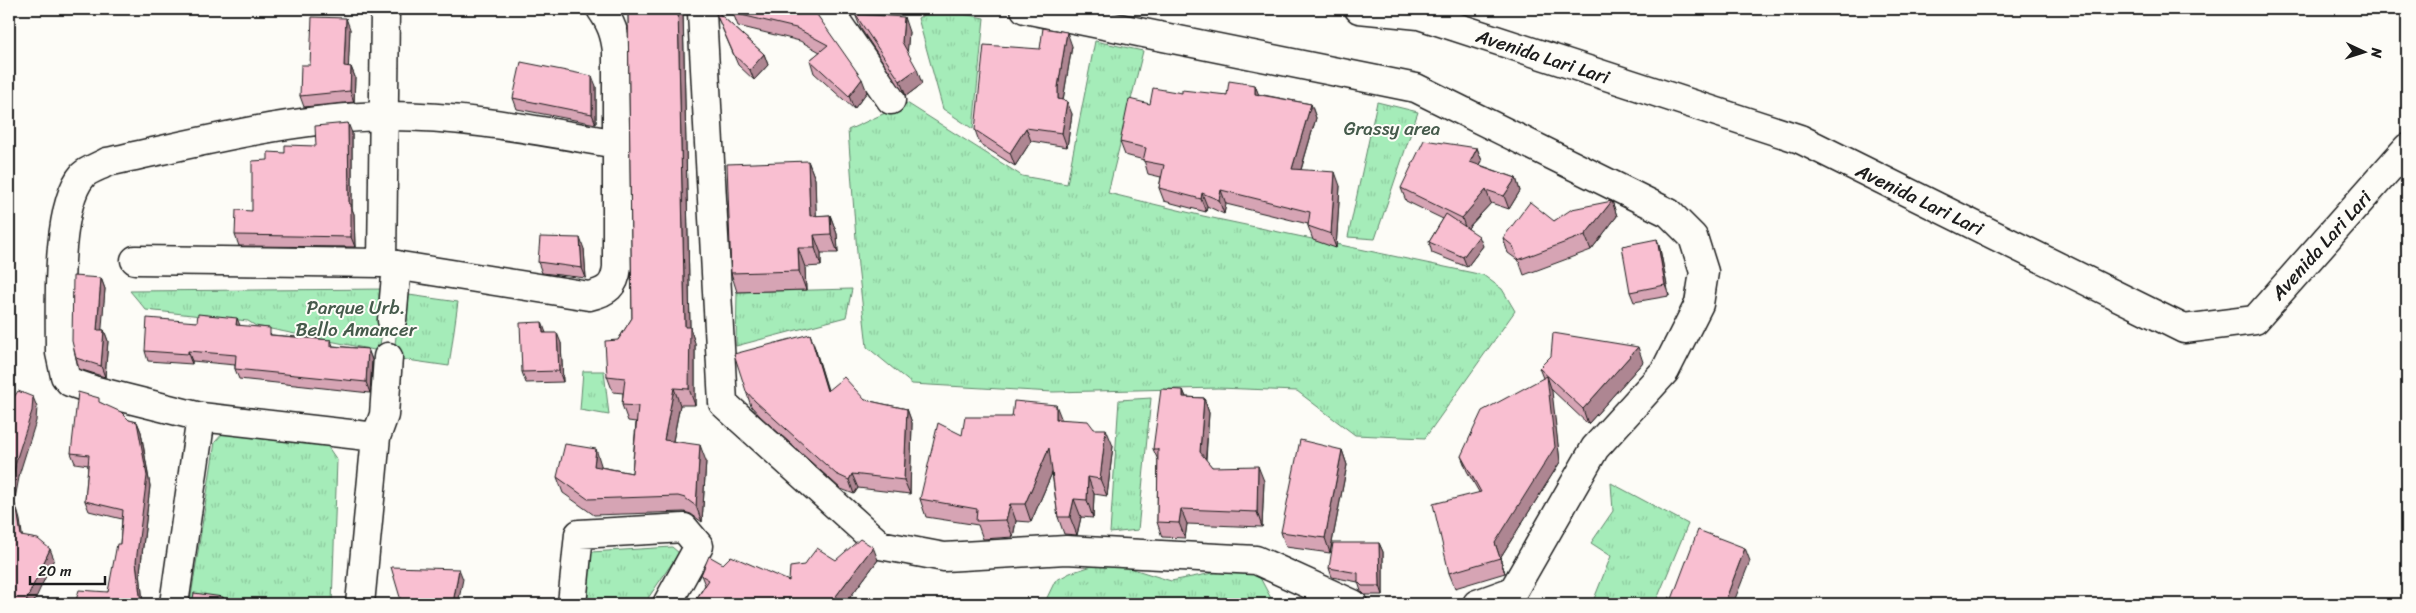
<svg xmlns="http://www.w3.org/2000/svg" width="2416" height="613" font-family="Sriracha,sans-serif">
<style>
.grass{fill:url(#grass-tufts);stroke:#60846a}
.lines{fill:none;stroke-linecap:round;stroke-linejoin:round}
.minor-casing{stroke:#1c1c1c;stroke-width:31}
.minor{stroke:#fdfcf7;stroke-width:28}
.wall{fill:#d6a4b4;stroke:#1c1c1c}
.shaded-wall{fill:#ae8692;stroke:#1c1c1c}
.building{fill:#f9bfd1;stroke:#1c1c1c}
.labels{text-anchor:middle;stroke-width:4;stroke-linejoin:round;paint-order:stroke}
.street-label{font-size:19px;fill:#1c1c1c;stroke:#fdfcf7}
.park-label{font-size:19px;fill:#455a4b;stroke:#fdfcf7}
</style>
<defs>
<pattern id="grass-tufts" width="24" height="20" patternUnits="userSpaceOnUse" patternTransform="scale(1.25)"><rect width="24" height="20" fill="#a5ecb9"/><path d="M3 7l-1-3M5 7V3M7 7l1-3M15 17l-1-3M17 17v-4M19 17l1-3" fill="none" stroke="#8dca9e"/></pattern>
</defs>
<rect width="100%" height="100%" fill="#fdfcf7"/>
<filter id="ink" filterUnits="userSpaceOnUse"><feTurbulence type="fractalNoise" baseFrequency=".02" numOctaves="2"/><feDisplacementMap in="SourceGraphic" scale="10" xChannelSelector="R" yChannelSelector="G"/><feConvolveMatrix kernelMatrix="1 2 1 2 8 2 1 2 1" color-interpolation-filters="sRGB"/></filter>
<g filter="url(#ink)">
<path class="grass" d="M935 9 984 18 973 129 943 109 918 18Z
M1095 41 1143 51 1108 193 1203 216 1483 275 1502 289 1515 311 1425 438 1355 435 1297 391 1218 388 1053 392 912 384 867 347 858 266 848 130 907 103 1022 176 1067 184Z
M1377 102 1418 112 1375 239 1348 237Z
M389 289 379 351 256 326 248 321 146 310 130 291Z
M852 289 846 317 736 346 737 292Z
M402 294 458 302 449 366 393 358Z
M583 371H604L609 415 580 410Z
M1151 398 1138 530 1110 533 1119 400Z
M224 432 326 444 337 460 332 604 190 603 215 442Z
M1611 483 1688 524 1655 604H1592L1611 556 1591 543 1613 511Z
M672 547 679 553 644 604H587L591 552Z
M1108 561 1171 581 1218 572H1257L1274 604H1044L1055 581 1070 573Z"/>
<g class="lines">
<g class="minor-casing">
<path id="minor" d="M704 9 702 13 723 403 880 545 944 557 1066 550 1256 560 1353 604
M828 9 891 100
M1025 9 1416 88 1669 213 1693 237 1704 272 1699 304 1665 371 1595 448 1513 591 1477 604
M1359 9 1419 15 1800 139 2184 329 2255 320 2407 148
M135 260 382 263 589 296C607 292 615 286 617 267V51C615 34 611 23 601 9
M382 263 385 9
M392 320 397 265
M376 437 201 417 93 390 70 382 65 376 60 353C60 312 55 206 83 175 88 170 100 166 107 162 197 143 290 118 383 116 462 115 540 131 617 144
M174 604 201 417
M360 604 376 437 384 415 388 357
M572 604 579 534 684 528 699 546 667 604"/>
</g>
<use href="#minor" class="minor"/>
</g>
<path class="wall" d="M628 9H682L683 11 690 328 695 343V405H680L673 441 706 461 702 522 691 514 684 512 594 515 563 493 557 477 601 465V467L632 473 636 422 628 421 622 405 623 393 613 392 607 376 618 340 632 318Z
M714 9 764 54 768 65 754 80 738 65Z
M813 9 867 92 854 109 814 73 810 60 820 52 800 41 738 26 733 13Z
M847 9H858L852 16Z
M855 14 909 32 907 53 922 84 906 96 861 29Z
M350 29 348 67H351L355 77 354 102 304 107 300 96 310 65Z
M1072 46 1063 100 1072 114 1067 147 1031 141 1015 166 980 144 975 130 1040 49Z
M1255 85 1258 94 1311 104 1316 118 1301 170 1340 186 1336 248 1313 240 1308 226V224L1226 204 1224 214 1207 206 1206 212 1164 201 1159 188 1161 177 1148 174 1144 160 1125 155 1120 142 1150 104 1182 93 1227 95Z
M596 86V124L517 109 513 98Z
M352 133V209L354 214 355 247 239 246 235 235 252 211 268 160 285 153 316 146Z
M1477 148 1482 161 1480 165 1516 178 1520 191 1509 209 1491 203 1468 228 1483 246 1467 267 1432 253 1429 242 1443 219 1406 201 1401 188Z
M808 161 815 179 816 216 830 215 837 234 838 253H821V266L805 267 806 290 737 292 731 273Z
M1612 201 1617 216 1591 250 1524 275 1519 261 1508 253 1503 238Z
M1657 239 1660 249 1669 296 1634 302 1630 292Z
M584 249 586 278 542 273 538 262Z
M101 278 105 289 101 330H104L108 341 105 377 79 369 76 358Z
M240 326 272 335 331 340 333 346 368 349 372 360 370 393 239 379 235 369V365L192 361V364L148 361 145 351Z
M546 333 561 343 563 382 526 383 522 372Z
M815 348 828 390 865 400 907 409 912 423 910 494 858 488 854 494 841 489 760 416 751 406 746 391Z
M1643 362 1588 424 1551 389 1560 462 1500 558 1505 573 1455 588 1449 573 1479 492 1467 471 1461 456 1543 378 1539 368Z
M1183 390 1186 397 1204 398 1209 413 1206 460 1212 467 1264 481 1262 527 1187 524 1185 538 1162 537 1157 522 1158 460 1153 449Z
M101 403 129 420 137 422 141 432 150 486 140 572 143 604H75L108 592 120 544 122 519 89 511 85 501 88 465 75 463 71 453Z
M1061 419 1094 429 1113 446 1107 496 1094 494 1093 518 1081 517 1077 535 1064 534 1058 517 1052 473 1031 522 1016 521 1013 537 983 539 978 525 926 517 920 499 962 435Z
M1342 450 1347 465 1330 553 1286 547 1281 532Z
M1379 543 1383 552V595H1365L1361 591 1358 582 1332 577 1329 568Z
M836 560H878L845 604H693L705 585 701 575 723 564 789 581Z"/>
<path class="shaded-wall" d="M678 9H682L683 11 690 328 695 343V405L689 389 685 327Z
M849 9H858L852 16Z
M904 17 909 32 907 57 902 42Z
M346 18 350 29 348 77 344 66Z
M1067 32 1072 46 1063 100 1058 99V87Z
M764 54 768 65 754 80 750 70Z
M351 67 355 77 354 102 350 91Z
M917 69 922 84 906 96 900 81Z
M592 76 596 86V124L592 114Z
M862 79 867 92 854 109 849 96Z
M1255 85 1260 98 1255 94Z
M1067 101 1072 114 1067 147 1062 133Z
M1311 104 1316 118 1297 183 1292 169Z
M348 123 352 133V209L354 214 355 247 351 237 349 204Z
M1026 128 1031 141 1015 166 1010 153Z
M1477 148 1482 161 1474 174 1470 162Z
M808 161 815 179 817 234 810 216Z
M1335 172 1340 186 1336 248 1331 234Z
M1516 178 1520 191 1509 209 1504 196Z
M1221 190 1226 204 1224 214 1219 200Z
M1486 190 1491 203 1466 230 1462 218Z
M1202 193 1207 206 1206 212 1201 199Z
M1612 201 1617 216 1591 250 1585 235Z
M830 215 837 234 838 253 831 234Z
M814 235 821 253V266L815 248Z
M1479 236 1483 246 1467 267 1463 257Z
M580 238 584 249 586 278 582 268Z
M1657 239 1660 249 1669 296 1665 285Z
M798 248 805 267 806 290 799 271Z
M101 278 105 289 101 340 97 330Z
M237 318 241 328 236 325Z
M542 322 546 333H543Z
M104 330 108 341 105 377 101 366Z
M557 333 561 343 563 382 559 371Z
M810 334 815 348 832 406 827 391Z
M1638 347 1643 362 1588 424 1583 409Z
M368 349 372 360 370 393 366 382Z
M188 351 192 361V364L188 354Z
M1547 376 1552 391 1560 462 1500 558 1505 573 1495 543Z
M674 388 680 405 670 456 664 440Z
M1183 390 1189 405 1183 397Z
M33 397 37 407 36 421 20 472 14 504 10 494 16 461Z
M1204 398 1209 413 1205 467 1200 452Z
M1056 405 1063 423 1056 419Z
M907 409 912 423 910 494 904 480Z
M137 422 141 432 150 486 140 572 143 604H141L136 562Z
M1106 429 1113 446 1107 496 1100 479Z
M700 445 706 461 702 522 696 506Z
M1049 448 1055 466 1031 522 1025 504Z
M596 449 601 465 600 482 594 466Z
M1342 450 1347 465 1330 553 1325 538Z
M1258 466 1264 481 1262 527 1257 512Z
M852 474 858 488 854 494 849 480Z
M1088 477 1094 494 1093 518 1087 500Z
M1074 499 1081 517 1077 535 1070 517Z
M1010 504 1016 521 1013 537 1006 520Z
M17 509 20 520 24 547 21 536Z
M1181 509 1187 524 1185 538 1179 523Z
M1379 543 1383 552V595L1380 586Z
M873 547 878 560 845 604H830Z
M1745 548 1750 561 1733 604H1724Z
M50 549 54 559 33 604 26 601Z
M459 569 463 579 458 604H453Z
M223 597 225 604H222Z"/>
<path class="building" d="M628 9H678L685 327H690L689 389 674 388 664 440 700 445 696 506 685 498 678 496 588 499 557 477 565 444 596 449 594 466 632 473 638 406 622 405 625 378 607 376 605 341 618 340 632 318Z
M714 9 764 54 750 70 734 55Z
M736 9H813L862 79 849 96 810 60 828 45 796 28 733 13Z
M855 14 904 17 902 42 917 69 900 81Z
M312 17 346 18 344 66 351 67 350 91 300 96 301 65H310Z
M1043 28 1067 32 1058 87V99L1067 101 1062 133 1026 128 1010 153 975 130 984 45 1040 49Z
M521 62 592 76V114L513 98Z
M1229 81 1255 85V94L1311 104 1292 169 1335 172 1331 234 1308 226 1310 212 1221 190 1219 200 1202 193 1201 199 1159 188 1164 165 1143 161 1146 148 1120 142 1129 99 1150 104 1153 88 1182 93V90L1227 95Z
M348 123 349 204H351V237L235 235 236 210 252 211V161L268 160V152L285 153V145L316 146 315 126Z
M1424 140 1477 148 1470 162 1516 178 1504 196 1486 190 1462 218 1401 188Z
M808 161 810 216 830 215 831 234 814 235 815 248H798L799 271 731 273 727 164Z
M1612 201 1585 235 1518 260 1513 246 1503 238 1530 202 1554 221 1572 209Z
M1446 214 1479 236 1463 257 1429 242Z
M540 237 580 238 582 268 538 262Z
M1657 239 1665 285 1630 292 1622 246Z
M73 276 101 278 97 330H104L101 366 76 358 72 341Z
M198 314 237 318 236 325 270 328V335L331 340V346L368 349 366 382 235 369 236 355 188 351V354L145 351 147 318 197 322Z
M542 322 543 333H557L559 371 522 372 520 323Z
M1553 333 1638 347 1583 409 1539 368 1551 356Z
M810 334 827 391 844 377 865 400 907 409 904 480 852 474 849 480 836 474 755 401 746 391 734 354Z
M1547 376 1555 447 1495 543 1500 558 1449 573 1433 504 1481 492 1461 456 1482 411Z
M1161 389 1183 390V397L1204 398 1200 452 1212 467 1258 466 1257 512 1181 509 1179 523 1157 522 1158 449H1153Z
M18 391 33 397 32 411 16 461 10 494 17 509 21 536 38 539 50 549 26 601 37 604H9V415L12 416V400Z
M78 392 99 398V402L121 412 129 420 137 422 147 476 136 562 141 604H75L79 590 108 592 117 544H120L123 510 85 501 89 455 71 453Z
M1014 401 1056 405V419L1088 421 1094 429H1106L1100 479 1088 477 1087 500 1074 499 1070 517H1058L1049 448 1025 504H1010L1006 520 976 521 977 509 920 499 938 423 962 435 965 417H1012Z
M1300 440 1342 450 1325 538 1281 532Z
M1698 530 1745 548 1724 604H1665L1669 597 1672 599Z
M860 539 873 547 830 604H693L709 580 701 575 709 556 723 564 731 556 789 581 790 567 804 565 817 548 836 560Z
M1333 543H1379L1380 586H1362L1358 582V573L1329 568Z
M391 567 459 569 453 603 438 604H402Z
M194 593 223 597 222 604H192Z"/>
</g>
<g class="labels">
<g class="street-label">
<text transform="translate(1543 56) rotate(18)" y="7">Avenida Lari Lari</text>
<text transform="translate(1920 199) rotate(26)" y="7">Avenida Lari Lari</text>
<text transform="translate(2321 245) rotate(-48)" y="7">Avenida Lari Lari</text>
</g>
<g class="park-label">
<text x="1392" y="135">Grassy area</text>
<text x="356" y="314">Parque Urb.<tspan x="356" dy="22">Bello Amancer</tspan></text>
</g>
</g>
<rect width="2416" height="613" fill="none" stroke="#fdfcf7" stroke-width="30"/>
<rect x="15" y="15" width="2386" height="583" fill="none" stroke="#1c1c1c" stroke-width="2" filter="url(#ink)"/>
<g transform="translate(2364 52) rotate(94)" stroke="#fdfcf7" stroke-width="4" paint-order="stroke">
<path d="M0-4L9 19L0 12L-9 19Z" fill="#1c1c1c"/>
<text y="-8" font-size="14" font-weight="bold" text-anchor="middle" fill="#1c1c1c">N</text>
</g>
<path d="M30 576v8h75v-8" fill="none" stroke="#1c1c1c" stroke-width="2.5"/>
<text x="38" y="576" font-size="15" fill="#1c1c1c" stroke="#fdfcf7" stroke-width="4" paint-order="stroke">20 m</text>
</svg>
